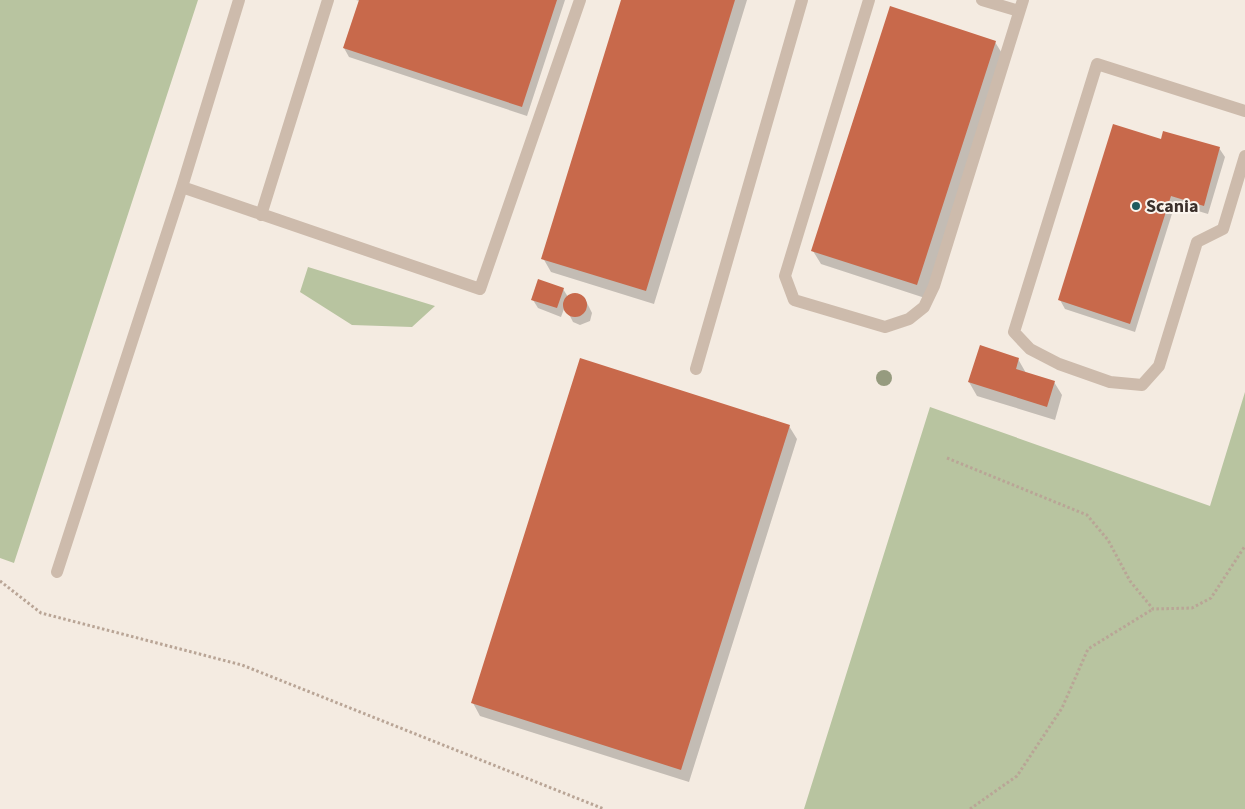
<svg xmlns="http://www.w3.org/2000/svg" width="1245" height="809" font-family="'Source Sans 3',sans-serif">
<style>
.green{fill:#b8c4a0}
.shadow{fill:#0003}
.building{fill:#c8694b}
.lines{fill:none;stroke-linecap:round;stroke-linejoin:round}
.path{stroke:#b9a596;stroke-width:3;stroke-dasharray:2.5 2.5;stroke-linecap:butt}
.minor{stroke:#cdbbac;stroke-width:12}
.tree{fill:#969b7f}
.poi-dot{fill:#1f5a5e;stroke:#fbf5ee;stroke-width:2}
.labels{text-anchor:middle;stroke-width:4;stroke-linejoin:round;paint-order:stroke}
.poi-label{font-size:18px;font-weight:bold;fill:#3b302b;stroke:#fbf5ee;text-anchor:start}
</style>
<rect width="100%" height="100%" fill="#f4ebe1"/>
<path class="green" d="M0 0H198L14 563 0 558Z
M308 267 435 306 412 327 352 325 300 292Z
M1245 392V809H804L930 407 1210 506Z"/>
<path class="shadow" d="M356 0H565L527 116 349 57 344 48 360 1Z
M622 0H747L654 304 551 272 543 258Z
M995 42 1003 55 925 298 821 264 813 251Z
M1162 140 1219 148 1225 157 1208 214 1175 204 1135 332 1065 309 1060 300Z
M563 289 568 297 575 294 584 297 592 313 590 321 580 325 573 322 565 306 561 317 538 308 533 300Z
M981 347 1018 359 1026 373 1054 382 1062 395 1055 420 977 396 969 382Z
M789 426 797 439 689 782 480 716 473 703Z"/>
<path class="building" d="M359 0H557L522 107 343 48Z
M621 0H735L646 291 541 259Z
M890 6 996 41 917 285 811 251Z
M1113 124 1161 139 1163 131 1220 147 1204 206 1171 196 1130 324 1058 300Z
M538 279 564 288 557 308 531 300Z
M563 305a12 12 0 1 1 24 0a12 12 0 1 1-24 0Z
M980 345 1019 358 1016 369 1055 381 1047 407 968 382Z
M580 358 790 425 681 770 471 703Z"/>
<g class="lines">
<path class="path" d="M947 458 1087 515 1108 540 1130 581 1153 609 1192 608 1211 598 1245 546
M0 581 41 613 242 665 604 809
M970 809 1017 776 1062 708 1088 649 1153 609"/>
<path class="minor" d="M869 0 785 276 794 300 885 327 909 319 924 307 934 286 1023 0
M982 0 1019 11
M1245 111 1097 64 1014 332 1030 349 1059 364 1110 382 1142 385 1159 366 1197 242 1223 229 1245 156
M182 187 480 289 580 0
M261 215 328 0
M696 369 802 0
M57 572 182 187 239 0"/>
</g>
<circle class="tree" cx="884" cy="378" r="8"/>
<circle class="poi-dot" cx="1136" cy="206" r="5"/>
<g class="labels">
<g class="poi-label">
<text x="1146" y="212">Scania</text>
</g>
</g>
</svg>
